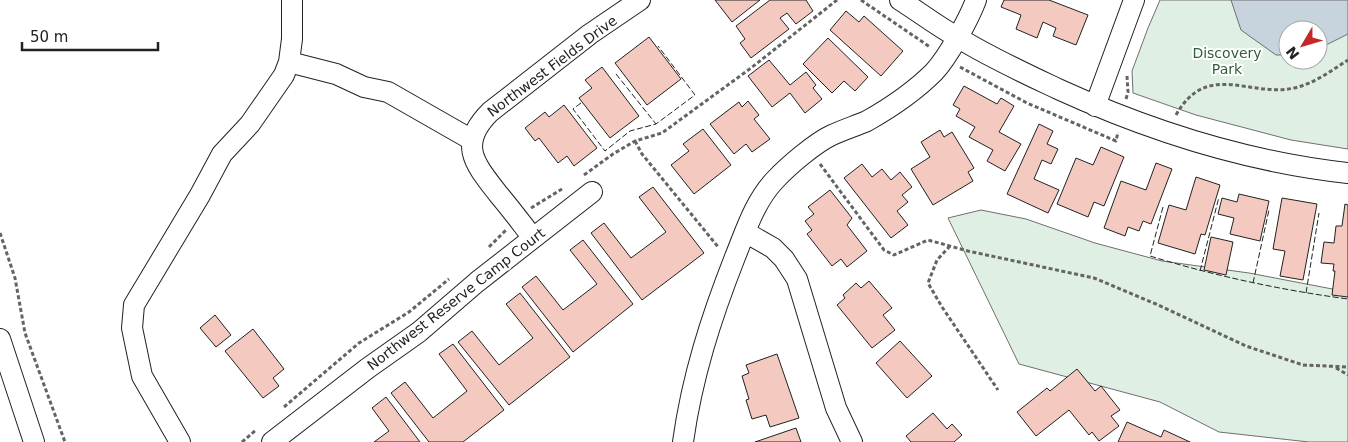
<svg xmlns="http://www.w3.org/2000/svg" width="1348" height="442" font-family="'DejaVu Sans',sans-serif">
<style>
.green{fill:#e0efe3;stroke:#6f6f6f;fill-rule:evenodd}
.water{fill:#c7d3dd;stroke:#6f6f6f}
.building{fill:#f3c9c0;stroke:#222}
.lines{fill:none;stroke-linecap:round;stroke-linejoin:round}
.minor-casing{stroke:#222;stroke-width:22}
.path{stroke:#646464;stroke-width:3;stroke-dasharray:4 2.5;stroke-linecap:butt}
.minor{stroke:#fff;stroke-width:20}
.fence{stroke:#222;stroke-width:1;stroke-dasharray:6 2.5;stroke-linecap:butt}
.labels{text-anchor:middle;stroke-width:4;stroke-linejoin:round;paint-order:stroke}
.park-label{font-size:14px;fill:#2f5e38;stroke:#fff}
.street-label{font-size:14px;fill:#222;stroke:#fff}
</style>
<rect width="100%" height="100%" fill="#fff"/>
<path class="green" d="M1160 0H1348V149L1291 140 1196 115 1133 93 1132 71 1148 28ZM1288 30H1318V60H1288Z
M981 210 1026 219 1095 243 1162 261 1249 273 1348 292V442H1309L1219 432 1160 402 1019 364 948 218Z"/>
<path class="water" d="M1231 0H1348V34L1318 49V30H1288V55H1276L1241 30Z"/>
<path class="building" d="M715 0H760L732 22Z
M770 0H806L813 11 796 24 787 13 780 18 789 29 751 58 740 43 745 39 736 26Z
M1004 0H1049L1088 15 1076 45 1053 36 1056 28 1043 22 1037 38 1016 29 1021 15 1001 7Z
M846 11 859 22 864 16 903 51 881 76 830 30Z
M649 37 681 79 647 105 615 63Z
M828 38 868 77 855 91 844 81 832 93 803 64Z
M769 60 790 85 806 72 816 85 813 88 822 99 805 113 790 93 772 107 748 76Z
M602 67 639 116 610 138 579 98 592 88 585 80Z
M964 86 997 104 1001 98 1014 106 999 132 1021 144 1005 171 987 161 993 150 969 137 975 127 956 116 960 109 953 105Z
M748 101 759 115 754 119 770 139 752 152 746 144 734 154 710 124 739 102 742 107Z
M564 105 597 148 574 166 567 156 558 163 539 138 535 141 525 128 545 112 549 117Z
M1039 124 1053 131 1047 144 1058 149 1051 164 1042 160 1034 179 1059 190 1048 213 1007 194Z
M703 129 731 165 694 194 671 165 689 151 683 144Z
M940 130 944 137 952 132 974 168 968 172 973 181 933 205 911 169 930 157 921 142Z
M1101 147 1124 157 1104 206 1094 202 1088 217 1057 204 1076 158 1093 165Z
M1156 163 1172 169 1151 224 1143 221 1139 231 1128 227 1125 236 1104 228 1121 181 1146 190Z
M862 164 872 177 882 169 891 180 900 172 912 187 902 195 908 202 897 211 908 225 891 238 844 178Z
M1196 177 1220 185 1205 235 1201 234 1195 254 1158 243 1169 205 1186 210Z
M653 187 704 253 642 300 591 233 604 223 631 258 666 232 639 197Z
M830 190 852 218 847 225 867 251 847 267 841 259 832 266 807 234 812 230 805 221 814 214 808 207Z
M1239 194 1269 201 1260 241 1230 234 1234 218 1218 214 1222 198 1237 202Z
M1282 198 1317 204 1303 280 1280 276 1285 251 1273 249Z
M1345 204 1348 205V297L1332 295 1335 271H1333L1334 264 1321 263 1324 242 1334 243 1336 226H1342Z
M1211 237 1233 242 1226 275 1204 270Z
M583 240 633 304 573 352 522 287 536 276 563 310 597 284 570 250Z
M869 281 892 308 883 315 895 330 872 348 837 305 845 298 843 295 856 283 861 288Z
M520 293 570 357 509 405 458 342 472 331 499 365 533 338 506 304Z
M215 315 231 335 216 347 200 328Z
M253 329 284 369 273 378 279 386 263 398 225 351Z
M900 341 932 376 907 398 876 363Z
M453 344 504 410 463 442H429L391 393 405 382 433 418 467 391 439 354Z
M777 354 799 418 770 427 766 415 752 419 746 400 749 399 742 376 749 373 746 365Z
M1077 369 1095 391 1101 386 1120 410 1111 416 1119 426 1099 441 1092 432 1089 435 1069 410 1036 436 1017 412 1047 388 1050 391Z
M386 397 420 442H374L389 431 372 408Z
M933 413 947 429 952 424 962 435 954 442H911L906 436Z
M1127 422 1161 437 1164 430 1190 442H1118Z
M796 428 801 442H755Z"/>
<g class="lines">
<g class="minor-casing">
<path id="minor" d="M900 0C919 12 937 26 957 37 989 57 1024 73 1058 89 1150 131 1247 162 1348 173
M289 62 336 74 364 87 388 92 472 140
M1095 106 1134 0
M745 232 773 248 784 259 797 279 836 408 852 442
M533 238C522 224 511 209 499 195 475 164 457 145 490 112L590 34 640 0
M0 339 34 442
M180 442 142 376 132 328 134 305 200 195 222 154 250 124 284 75 289 62 292 39V0
M272 442 368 368 419 332 477 282 592 192
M683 442C692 377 711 318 735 257 746 230 755 201 775 180 788 166 815 143 832 135 843 130 855 126 867 121 890 108 915 91 934 72 948 57 969 19 976 0"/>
</g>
<path class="path" d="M861 0 930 47
M960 67 1027 103 1116 141 1118 132
M1126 99 1128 92 1127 76
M1176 115C1207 60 1250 98 1294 88 1313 84 1331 71 1348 60
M635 141 642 154 719 248
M820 164 884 250 894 255 928 240 968 251 1094 278 1156 304 1246 346 1303 365 1348 367
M584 175 613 154 635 141 662 133 751 68 837 0
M531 208 562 189
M0 233 15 278 25 333 65 442
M950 246 937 260 928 283 942 307 998 390
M489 247 506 230
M1336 368 1348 375
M284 407 359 343 409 312 449 279
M242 442 256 430"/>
<use href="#minor" class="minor"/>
<path class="fence" d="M616 74 656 124
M581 103 573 109 605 151 630 131 656 124 695 95 658 46
M1163 207 1150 256C1215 276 1281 290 1348 299
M1200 271 1219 197
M1253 283 1269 210
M1306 293 1319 213"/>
</g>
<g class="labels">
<g class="park-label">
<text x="1227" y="58">Discovery<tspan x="1227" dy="16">Park</tspan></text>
</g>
<g class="street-label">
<text transform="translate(552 66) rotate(-37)" y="5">Northwest Fields Drive</text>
<text transform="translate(456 299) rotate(-38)" y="5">Northwest Reserve Camp Court</text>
</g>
</g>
<g transform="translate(1303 45) rotate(232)"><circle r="24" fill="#ffffff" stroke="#a7a7a7"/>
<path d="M0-4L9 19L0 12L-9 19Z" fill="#c62828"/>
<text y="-8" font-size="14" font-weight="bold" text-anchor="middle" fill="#222222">N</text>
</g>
<path d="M22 42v8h136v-8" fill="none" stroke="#222222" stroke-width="2.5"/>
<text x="30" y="42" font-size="15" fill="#222222" stroke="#ffffff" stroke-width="4" paint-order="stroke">50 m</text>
</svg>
